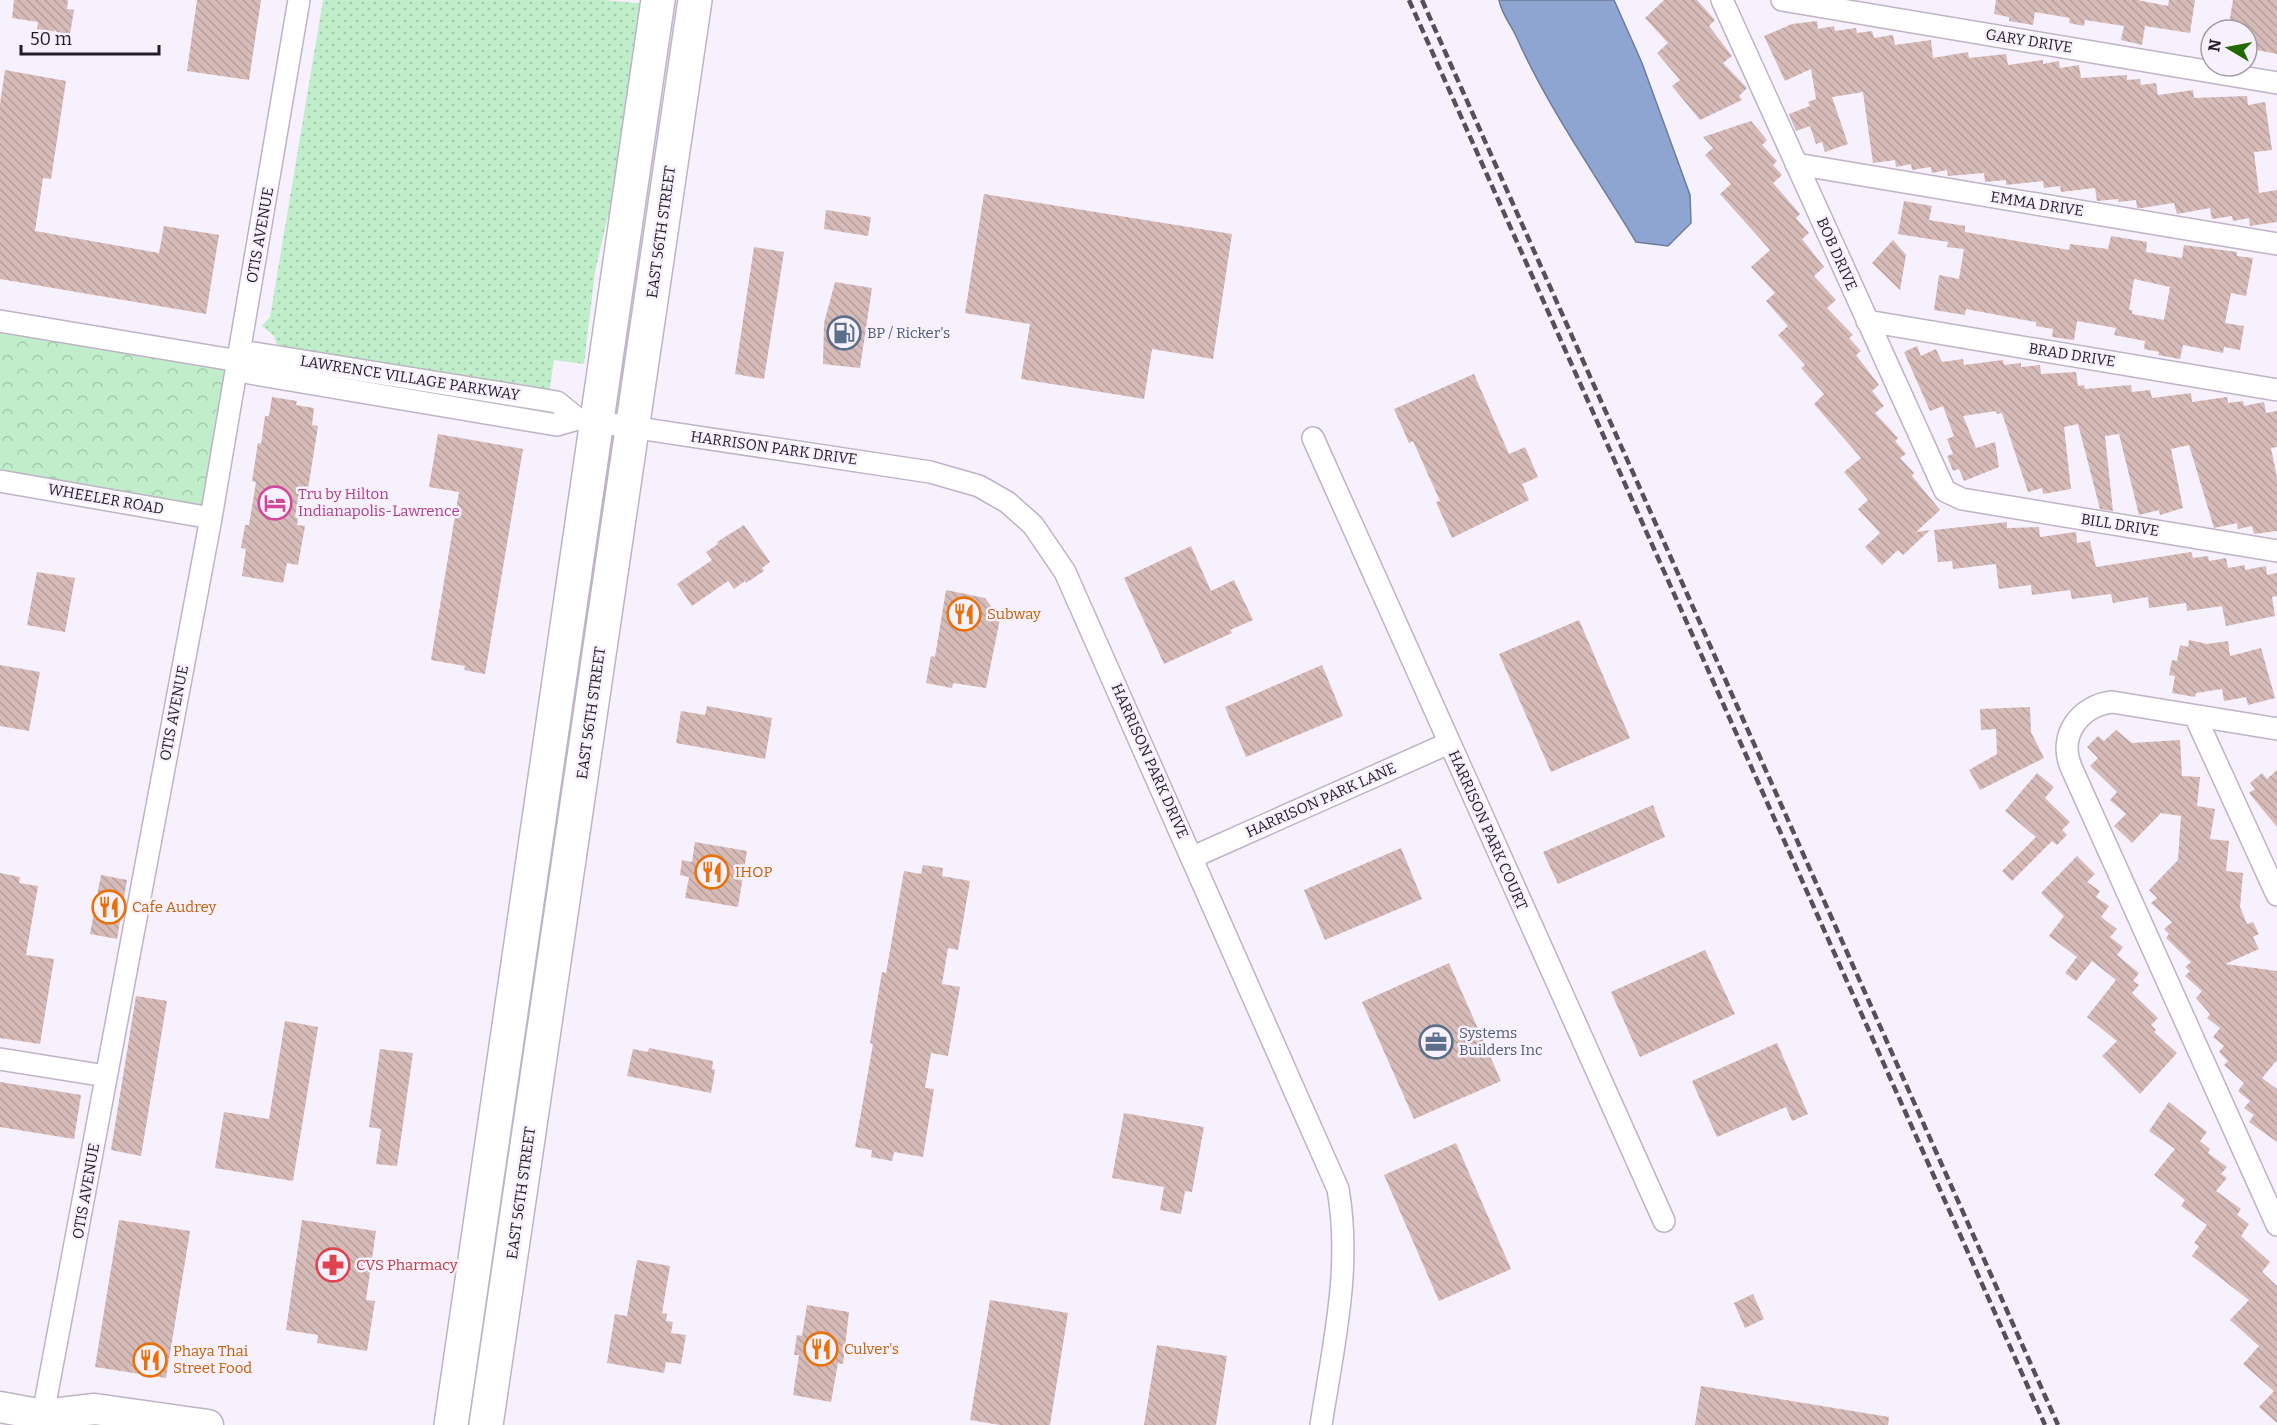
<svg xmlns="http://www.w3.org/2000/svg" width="2277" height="1425" font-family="Bitter,serif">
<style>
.grass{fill:url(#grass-dots)}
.park{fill:url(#park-crowns)}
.water{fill:#8ea5d1;stroke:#6e7c9d;stroke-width:1.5}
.building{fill:url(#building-back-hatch);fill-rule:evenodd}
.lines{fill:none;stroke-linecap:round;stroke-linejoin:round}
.street-casing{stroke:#bfb3c7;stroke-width:24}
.secondary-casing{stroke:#bfb3c7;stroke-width:33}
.primary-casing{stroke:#bfb3c7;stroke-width:36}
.street{stroke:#fff;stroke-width:21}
.secondary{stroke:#fff;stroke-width:30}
.primary{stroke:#fff;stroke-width:33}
.rail{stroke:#555059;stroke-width:4.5;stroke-dasharray:9 4.5;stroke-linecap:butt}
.labels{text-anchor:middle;stroke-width:5;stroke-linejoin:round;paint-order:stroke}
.street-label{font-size:15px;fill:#221d25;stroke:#f7f0fd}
.service-label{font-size:15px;fill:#4e5e75;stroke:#f7f0fd;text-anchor:start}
.hotel-label{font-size:15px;fill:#b23c85;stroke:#f7f0fd;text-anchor:start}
.food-label{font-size:15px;fill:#c56008;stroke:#f7f0fd;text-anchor:start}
.health-label{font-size:15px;fill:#be3a42;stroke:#f7f0fd;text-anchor:start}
</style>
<defs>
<pattern id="grass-dots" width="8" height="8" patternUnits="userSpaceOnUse" patternTransform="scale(1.5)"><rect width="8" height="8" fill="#c0edca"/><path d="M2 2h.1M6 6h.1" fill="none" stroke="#a5cbad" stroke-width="1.8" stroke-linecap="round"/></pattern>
<pattern id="park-crowns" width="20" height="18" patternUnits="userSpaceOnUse" patternTransform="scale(1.5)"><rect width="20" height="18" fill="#c0edca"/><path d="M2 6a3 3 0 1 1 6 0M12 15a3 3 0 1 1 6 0" fill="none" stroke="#a5cbad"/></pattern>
<pattern id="building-back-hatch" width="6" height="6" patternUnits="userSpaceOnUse" patternTransform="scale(1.5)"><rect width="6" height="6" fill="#d6bbb8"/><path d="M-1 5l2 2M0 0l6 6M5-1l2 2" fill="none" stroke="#b7a09e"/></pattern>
</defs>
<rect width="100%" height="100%" fill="#f7f0fd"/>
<path class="grass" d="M323 0H604L646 4 625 166 607 220 595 272 584 364 554 360 549 394 278 348 274 336 262 326 270 317Z"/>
<path class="park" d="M0 321 239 361 211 518 0 481Z"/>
<path class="water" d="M1499 0H1614L1642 63 1690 195 1691 223 1668 246 1636 242C1595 174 1548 108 1516 36 1510 23 1502 15 1499 0Z"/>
<path class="building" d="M14 0H68L67 9 74 10 70 34 37 29 38 22 12 18Z
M197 0H261L249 80 187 71Z
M1664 0H1697L1715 20 1709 26 1732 56 1723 63 1747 88 1739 96 1742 100 1700 120 1672 86 1680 80 1657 53 1668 43 1645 18Z
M1996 0H2137L2168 6 2169 0H2195L2190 33 2145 26 2142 45 2121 40 2124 26 2085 20 2084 26 2069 23 2070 18 2035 12 2033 25 2009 21V17L1994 14Z
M2233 0H2277V54L2247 48V30H2228Z
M1817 21 1818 29 1834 26 1835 31 1856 28 1857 33 1872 31 1874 38 1893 35 1895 45 1931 40 1933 58 1968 52 1969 58 2006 54 2008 65 2043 60V64L2059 61 2060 68 2079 65 2081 78 2127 75V80L2140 79 2141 85 2156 83 2158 95 2193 90 2194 98 2247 96 2248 105 2265 102 2272 150 2254 152 2259 193 2277 190V222L2250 226 2249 218 2233 221 2232 216 2212 219 2210 208 2177 214 2174 203 2141 208H2137L2136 200 2119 202 2118 199 2097 201 2095 188 2061 192 2060 186 2044 188 2043 181 2006 185V180L1985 182 1984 173 1948 176 1947 170 1932 173 1931 167 1912 170 1911 164 1896 167 1895 160 1873 163 1863 92 1832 97 1848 144 1825 152 1822 142 1816 144 1810 126 1796 131 1789 114 1810 106 1808 102 1816 99 1811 69 1785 81 1764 36 1792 24Z
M5 70 66 81 51 179 43 178 35 231 159 253 164 226 219 235 206 314 0 279V104Z
M1751 121 1767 140 1762 145 1777 161 1773 165 1782 175 1773 183 1800 214 1796 218 1809 233 1802 239 1824 267 1814 276 1836 300 1827 308 1853 335 1849 338 1861 351 1856 355 1879 385 1872 391 1884 406 1875 413 1898 438 1895 441 1906 454 1900 458 1914 473 1912 476 1940 510 1916 532 1930 530 1903 555 1898 550 1882 565 1865 547 1880 533 1858 509 1868 500 1844 472 1861 458 1814 404 1824 394 1801 368 1805 365 1778 335 1788 326 1766 301 1775 293 1751 267 1770 250 1720 194 1731 184 1705 155 1713 148 1703 137Z
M984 194 1232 234 1213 359 1152 349 1144 399 1021 379 1030 324 965 313Z
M1904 201 1932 206 1929 220 1965 226V232L2069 250 2070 244 2108 249 2111 236 2147 242 2146 252 2182 258 2184 245 2237 252V256L2253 258 2246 296 2231 293 2225 323 2244 326 2240 350 2224 347 2223 353 2183 345 2180 359 2158 355 2159 352 2144 349 2145 341 2114 335 2116 328 2077 321 2074 340 2052 337 2053 329 2036 326V322L1966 309 1965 315 1934 310 1939 275 1959 279 1964 249 1947 247 1948 242 1898 234ZM2134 279 2170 287 2164 320 2132 314V310H2129Z
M826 210 871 217 868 236 824 229Z
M1893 240 1906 255 1900 290 1872 263Z
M754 247 784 252 764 379 735 374Z
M835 282 872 288 860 368 823 364 824 323Z
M1917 346 1921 356 1936 349 1942 362 1963 359 1964 365 2003 360 2004 365 2021 363V367L2040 365 2041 374 2076 372 2078 386 2084 385 2085 389 2131 385 2132 392 2150 390 2152 398 2191 393 2192 402 2227 397 2228 403 2243 401 2244 406 2264 402 2266 413 2277 411V447L2271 448 2277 478V531L2254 534 2252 526 2238 529 2237 523 2214 528 2189 445 2171 449 2183 508 2160 515 2159 510 2139 515 2119 434 2105 436 2113 511 2100 509 2078 424 2064 427 2071 489 2043 494 2042 488 2028 492 2002 413 1997 414 1996 411 1963 416 1976 448 1995 442 1999 467 1964 481 1959 469 1953 471 1947 456 1953 454 1947 439 1954 436 1943 406 1930 411 1904 352Z
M1474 374 1509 454 1525 447 1538 477 1522 484 1529 500 1452 538 1436 502 1440 501 1413 441 1409 443 1394 409Z
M272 397 297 401 296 405 314 408 312 425 318 426 308 489 300 487 295 517 298 518 297 525 305 526 298 565 287 563 283 583 242 576 246 549 241 548 245 525H249L256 482 252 481 258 443 261 444 265 416H269Z
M438 434 523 449 485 674 464 670 465 666 431 660 459 492 429 487Z
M2007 522V528L2039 527 2040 537 2076 532 2077 543 2090 541 2096 567 2191 552 2193 558 2208 556 2209 561 2226 558 2228 568 2245 565V570L2266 566 2267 575 2277 573V596L2272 597 2275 616 2226 626 2222 606 2187 611 2186 603 2149 608 2148 597 2113 603 2111 594 2072 599 2070 590 2032 595 2031 585 1999 589 1996 564 1953 569 1952 561 1938 562 1934 530Z
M744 525 770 562 762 568 764 571 746 583 745 581 734 589 728 581 692 606 677 584 712 560 706 552 718 544 717 542Z
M1191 546 1211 591 1234 580 1253 620 1230 630 1232 633 1164 664 1124 578Z
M37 572 75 578 65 632 27 625Z
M946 590 985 598 1000 619 986 688 953 683 952 688 926 683 931 656 935 657Z
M1579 620 1630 738 1551 772 1499 654Z
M2189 640 2207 644 2228 641 2230 656 2261 648 2275 698 2248 705 2246 697 2224 701 2222 689 2196 693 2195 697 2172 693 2175 676 2169 675 2172 660 2177 661 2180 645 2188 647Z
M0 665 40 672 29 731 0 726Z
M1322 665 1343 716 1246 757 1225 707Z
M707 706 772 718 765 759 676 743 681 711 705 715Z
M2030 707 2031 732 2044 758 1980 790 1969 770 1997 754 1996 729 1981 730 1980 709Z
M2116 730 2132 743 2180 740 2182 776 2200 777 2197 806 2215 809 2210 839 2229 841 2226 871 2243 873 2240 907 2247 924 2253 922 2259 934 2253 937 2259 949 2225 964 2277 971V1060L2262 1078 2277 1089V1142L2249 1122 2254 1115 2244 1108 2250 1101 2238 1091 2244 1083 2224 1065 2228 1061 2219 1052 2224 1046 2213 1037 2220 1028 2207 1018 2210 1014 2196 998 2202 991 2185 976 2190 971 2185 967 2191 962 2166 938 2169 934 2164 929 2172 922 2151 903 2157 898 2149 890 2178 860 2181 816 2161 813 2132 843 2114 826 2126 814 2110 800 2117 792 2090 766 2098 758 2087 747 2098 736 2104 741Z
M2277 770V827L2249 793 2255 789 2250 783 2262 773 2267 779Z
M2037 773 2054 787 2045 798 2070 822 2062 830 2067 835 2057 845 2052 841 2012 881 2002 871 2036 837 2005 811Z
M1653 805 1665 837 1558 884 1543 852Z
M695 842 747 851 738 907 685 898 689 877 680 875 682 860 692 862Z
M1401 848 1422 899 1325 940 1304 890Z
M2077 856 2095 874 2087 882 2100 891 2096 897 2109 906 2101 917 2117 929 2110 937 2123 947 2117 955 2139 973 2133 981 2139 985 2132 993 2158 1018 2151 1025 2156 1030 2154 1032 2177 1053 2140 1094 2102 1056 2117 1041 2087 1017 2116 980 2092 961 2076 981 2065 973 2077 957 2049 936 2064 916 2041 893Z
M923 865 943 868 942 876 970 881 958 950 948 948 942 984 960 987 948 1056 931 1053 925 1088 934 1089 923 1157 894 1152 892 1161 871 1157 872 1150 855 1147 873 1044 870 1043 882 972 886 973 904 871 921 874Z
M0 873 20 877 19 883 38 886 26 955 54 959 40 1044 0 1038Z
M101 875 127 880 117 939 90 934Z
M1705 950 1735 1014 1640 1057 1611 992Z
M1449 963 1501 1081 1414 1119 1362 1002Z
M136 996 167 1001 141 1156 111 1150Z
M285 1021 318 1027 293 1181 215 1168 224 1112 269 1119Z
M1777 1043 1808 1114 1792 1121 1786 1107 1717 1137 1692 1081Z
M649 1048 713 1061 712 1069 715 1070 711 1093 627 1076 633 1049 648 1052Z
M380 1049 413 1053 397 1166 376 1164 381 1129 369 1127Z
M0 1082 81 1095 74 1139 0 1127Z
M2169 1102 2207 1132 2200 1141 2210 1149 2208 1153 2227 1167 2221 1174 2227 1178 2216 1191 2241 1209 2237 1215 2249 1224 2241 1236 2270 1262 2262 1272 2277 1286V1423L2259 1407 2274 1391 2243 1364 2259 1346 2230 1320 2249 1300 2192 1256 2199 1246 2194 1243 2207 1225 2181 1206 2185 1200 2154 1175 2175 1149 2149 1131Z
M1124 1113 1204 1127 1192 1192 1185 1191 1181 1214 1160 1210 1164 1187 1112 1178Z
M1456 1143 1511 1269 1439 1301 1384 1175Z
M119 1220 190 1231 166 1378 95 1367Z
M302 1220 376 1231 366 1300 375 1301 367 1351 317 1343 318 1335 286 1330Z
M637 1260 670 1266 662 1313 667 1314 666 1321 673 1322 671 1333 686 1335 681 1364 666 1362 664 1373 607 1363 615 1314 627 1316Z
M1753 1294 1764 1319 1745 1328 1734 1303Z
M990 1300 1068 1313 1050 1425H1000L970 1420Z
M807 1305 849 1312 843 1364 838 1363 831 1402 793 1395 799 1355H794L797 1335 802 1336Z
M1157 1345 1227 1356 1216 1425H1144Z
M1701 1386 1889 1417 1888 1425H1695Z"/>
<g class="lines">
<g class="street-casing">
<path id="street" d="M1722 0 1945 491 1962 499 2277 551
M1782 0 2277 83
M1796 164 2277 244
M0 321 239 361 254 353 557 402 578 419
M1867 321 2277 390
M239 361 249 373 557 425 578 419 930 472 979 486 1007 502 1033 525 1065 572 1338 1189C1352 1268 1333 1347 1321 1425
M1313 438 1664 1221
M0 481 211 518
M2195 716 2277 895
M2277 729 2112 702C2079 706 2058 736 2071 767L2277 1225
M1193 857 1449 743
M0 1059 106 1076
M41 1425 211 518 299 0"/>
</g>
<g class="secondary-casing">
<path id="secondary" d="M0 1407 43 1415 95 1409 208 1425"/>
</g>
<g class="primary-casing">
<path id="primary" d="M451 1425 658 0
M486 1425 695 0"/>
</g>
<use href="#street" class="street"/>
<use href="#secondary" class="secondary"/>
<use href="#primary" class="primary"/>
<path class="rail" d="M1409 0 2045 1425
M1422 0 2058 1425"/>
</g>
<defs>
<g id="fuel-ring" transform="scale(1.725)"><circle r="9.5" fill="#f7f0fd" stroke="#5c6f8a" stroke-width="1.5"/><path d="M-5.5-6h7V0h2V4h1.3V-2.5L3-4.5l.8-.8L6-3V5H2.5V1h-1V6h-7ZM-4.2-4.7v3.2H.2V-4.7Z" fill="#5c6f8a"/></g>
<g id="hotel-ring" transform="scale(1.725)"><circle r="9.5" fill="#f7f0fd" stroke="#d1479c" stroke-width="1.5"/><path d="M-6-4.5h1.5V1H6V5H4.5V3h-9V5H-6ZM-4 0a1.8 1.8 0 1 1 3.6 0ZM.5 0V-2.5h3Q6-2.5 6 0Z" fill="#d1479c"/></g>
<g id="restaurant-ring" transform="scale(1.725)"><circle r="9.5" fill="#f7f0fd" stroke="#e8710a" stroke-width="1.5"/><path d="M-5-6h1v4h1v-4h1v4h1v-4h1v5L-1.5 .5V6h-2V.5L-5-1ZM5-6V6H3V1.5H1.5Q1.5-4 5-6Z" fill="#e8710a"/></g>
<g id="office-ring" transform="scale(1.725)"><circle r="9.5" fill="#f7f0fd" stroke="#5c6f8a" stroke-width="1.5"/><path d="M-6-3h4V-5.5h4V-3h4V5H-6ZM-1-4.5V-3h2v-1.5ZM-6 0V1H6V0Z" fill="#5c6f8a"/></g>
<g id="pharmacy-ring" transform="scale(1.725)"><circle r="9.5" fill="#f7f0fd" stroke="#e0444e" stroke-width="1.5"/><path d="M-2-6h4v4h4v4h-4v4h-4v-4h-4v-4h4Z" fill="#e0444e"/></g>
</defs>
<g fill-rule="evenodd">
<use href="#fuel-ring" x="844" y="333"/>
<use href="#hotel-ring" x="275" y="503"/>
<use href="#restaurant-ring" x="964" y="614"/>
<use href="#restaurant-ring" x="712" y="872"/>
<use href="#restaurant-ring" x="109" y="907"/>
<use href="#office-ring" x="1436" y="1042"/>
<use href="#pharmacy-ring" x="333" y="1265"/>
<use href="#restaurant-ring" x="821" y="1349"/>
<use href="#restaurant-ring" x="150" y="1360"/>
</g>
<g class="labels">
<g class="street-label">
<text transform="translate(2029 41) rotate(9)" y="5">GARY DRIVE</text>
<text transform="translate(2037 204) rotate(9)" y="5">EMMA DRIVE</text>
<text transform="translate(661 232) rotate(-82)" y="5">EAST 56TH STREET</text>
<text transform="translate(260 235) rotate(-80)" y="5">OTIS AVENUE</text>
<text transform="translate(1837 254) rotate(66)" y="5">BOB DRIVE</text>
<text transform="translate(2072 355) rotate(9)" y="5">BRAD DRIVE</text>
<text transform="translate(410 378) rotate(9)" y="5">LAWRENCE VILLAGE PARKWAY</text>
<text transform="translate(774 448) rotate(8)" y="5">HARRISON PARK DRIVE</text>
<text transform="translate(106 499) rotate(10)" y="5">WHEELER ROAD</text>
<text transform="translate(2120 525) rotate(9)" y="5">BILL DRIVE</text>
<text transform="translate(174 713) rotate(-79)" y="5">OTIS AVENUE</text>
<text transform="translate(591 713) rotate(-82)" y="5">EAST 56TH STREET</text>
<text transform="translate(1150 761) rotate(66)" y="5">HARRISON PARK DRIVE</text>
<text transform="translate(1321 800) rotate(-24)" y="5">HARRISON PARK LANE</text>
<text transform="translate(1488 830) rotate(66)" y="5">HARRISON PARK COURT</text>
<text transform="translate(86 1191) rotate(-80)" y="5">OTIS AVENUE</text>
<text transform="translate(521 1193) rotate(-82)" y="5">EAST 56TH STREET</text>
</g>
<g class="service-label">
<text x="867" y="338">BP / Ricker's</text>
<text x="1459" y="1038">Systems<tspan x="1459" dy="17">Builders Inc</tspan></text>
</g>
<g class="hotel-label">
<text x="298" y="499">Tru by Hilton<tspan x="298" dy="17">Indianapolis-Lawrence</tspan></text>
</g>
<g class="food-label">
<text x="987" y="619">Subway</text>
<text x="735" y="877">IHOP</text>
<text x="132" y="912">Cafe Audrey</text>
<text x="844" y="1354">Culver's</text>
<text x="173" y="1356">Phaya Thai<tspan x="173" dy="17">Street Food</tspan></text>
</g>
<g class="health-label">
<text x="356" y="1270">CVS Pharmacy</text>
</g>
</g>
<g transform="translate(2229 48) rotate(280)"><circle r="28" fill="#f7f0fd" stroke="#a29ca7" stroke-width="1.5"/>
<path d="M0-4.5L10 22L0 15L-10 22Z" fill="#236901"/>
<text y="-9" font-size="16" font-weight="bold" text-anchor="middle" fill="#221d25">N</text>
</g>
<path d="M21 45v9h138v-9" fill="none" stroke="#221d25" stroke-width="3"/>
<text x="30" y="45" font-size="18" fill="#221d25" stroke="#f7f0fd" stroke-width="4.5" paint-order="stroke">50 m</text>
</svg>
